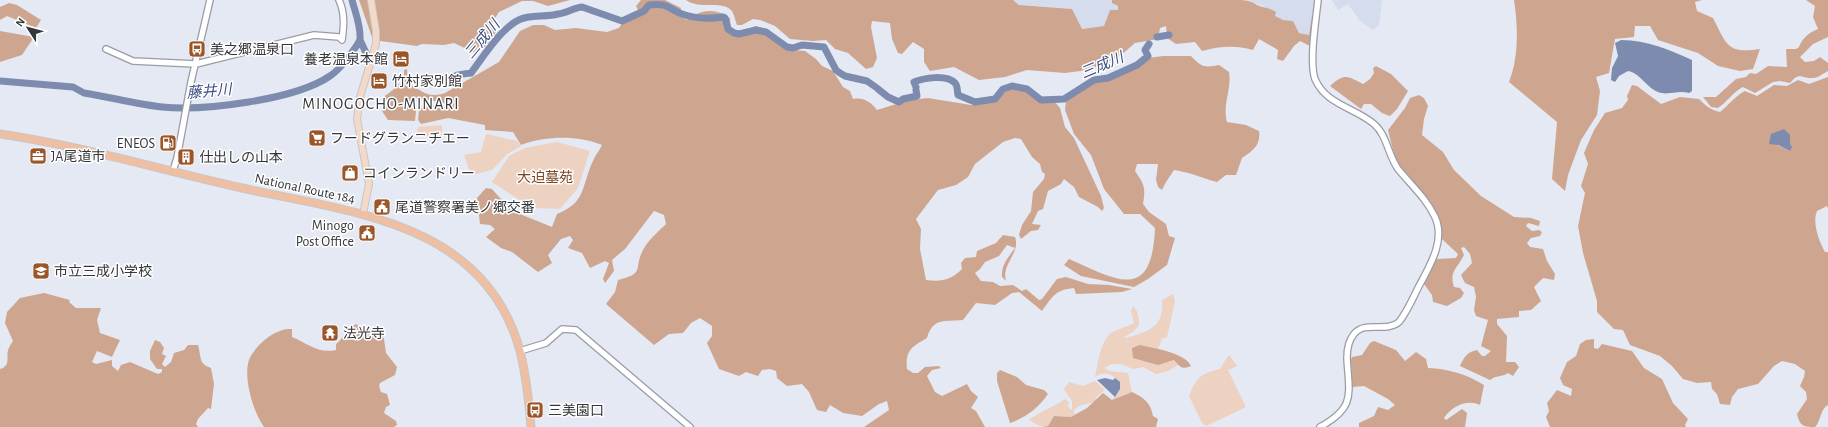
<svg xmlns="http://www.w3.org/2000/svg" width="1828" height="427" font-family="'Alegreya Sans','Noto Sans JP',sans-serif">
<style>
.built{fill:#d5dced}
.green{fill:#edd1c1}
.forest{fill:#cea68f;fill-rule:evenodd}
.water{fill:#7d8baf}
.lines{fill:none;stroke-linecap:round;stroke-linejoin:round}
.river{stroke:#7d8baf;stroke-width:7}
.secondary-casing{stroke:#999ca6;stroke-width:8}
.primary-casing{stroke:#c6c7c8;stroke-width:8}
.highway-casing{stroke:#c6c7c8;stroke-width:9}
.secondary{stroke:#fff;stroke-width:5.5}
.primary{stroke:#f5d9c8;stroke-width:6}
.highway{stroke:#efbfa3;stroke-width:7}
.labels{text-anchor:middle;stroke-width:3;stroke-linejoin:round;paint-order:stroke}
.poi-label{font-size:14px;fill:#35363a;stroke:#fff;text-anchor:start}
.park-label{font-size:14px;fill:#7b4623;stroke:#fff}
.street-label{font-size:14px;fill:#35363a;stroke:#fff}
.water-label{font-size:15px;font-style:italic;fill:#3f4f83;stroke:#fff}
.quarter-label{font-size:16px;letter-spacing:1px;fill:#35363a;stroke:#fff}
</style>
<rect width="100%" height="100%" fill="#e5e9f3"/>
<path class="built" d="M1013 0H1112V3L1118 6V10H1110L1104 26 1081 29 1072 9 1019 5Z
M1242 0H1316L1314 15 1312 16 1309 35 1299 33 1293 21 1278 19 1264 6Z
M1332 0H1382L1379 25 1373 30 1360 21 1348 4 1338 10Z"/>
<path class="green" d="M442 125V140L417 134 418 127Z
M486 134 517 141 521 146 506 155 492 170 471 175 464 155 481 152Z
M557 142 590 151 578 188 560 209 532 208 492 182 509 156 525 148Z
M1173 294 1175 301 1167 337 1162 339 1158 349 1140 345 1169 362 1174 360 1178 365 1168 371 1156 374 1143 367 1133 369 1121 364H1112L1104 368 1109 371 1128 373 1132 392 1112 400 1119 391 1120 383C1113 374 1105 370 1095 377 1098 364 1100 342 1111 333 1117 329 1127 327 1134 323L1131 311 1133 306C1138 310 1139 318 1139 325L1134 331 1124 337 1126 338C1149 331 1164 328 1162 300Z
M1228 356H1230L1237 366 1228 370 1246 407 1206 426 1202 423 1189 396C1196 378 1201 373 1220 369Z
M1095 381 1105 390 1097 396 1094 402 1079 406 1073 411 1076 414 1071 417 1054 416 1048 426C1038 427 1038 425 1029 420 1041 411 1054 407 1065 399L1069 402 1068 407 1072 410V401L1064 389 1069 382 1083 386Z"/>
<path class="forest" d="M359 0H570L548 6 533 1H522L499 12 492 23 497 31 483 49 475 53 454 43 444 45 422 44 417 46 373 40Z
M641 0H665L681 8 678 15 687 20C701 9 716 8 730 18L731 31 737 34 756 26 764 29 775 35 787 47 793 50 805 51 816 59 822 66 833 71 843 87 850 91 853 99C863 97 871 102 877 110L909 100 928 98 971 105 1000 97 1008 89 1026 91 1042 100 1054 101 1060 108 1065 127 1074 138 1101 196 1104 208 1102 211 1098 207 1079 197 1074 187 1064 179 1061 184 1048 191 1043 209 1038 211 1032 224 1041 225 1038 230 1031 231 1021 239 1019 235 1022 225 1031 211 1033 192 1044 179 1045 174 1042 172 1040 164 1032 157 1021 139 1015 138 1003 142 975 164 968 177 956 185 938 190 916 219 921 229 920 249 926 280C942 282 951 280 962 269L961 263 965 258 976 257 977 251 996 243 1003 235 1015 237C1021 253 1001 264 1006 281L1002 277C1001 265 1008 258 1015 248L1007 245 999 256 985 262 980 269 975 273 981 281 993 282 1000 286 1013 285 1022 291 1026 289 1039 300 1042 299 1057 279 1066 277 1088 284 1109 285 1132 289 1122 292 1076 294 1074 288C1055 290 1053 296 1042 311L1019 292 1012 293 995 305 976 303 963 320C945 322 933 317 927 338 912 347 905 350 907 369L913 373H918L925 367 939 366 941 368 932 370 927 376 935 392 942 396 967 384 971 391 978 397 971 408 976 411 985 427H864L889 410 887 401 879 404 862 416 843 413 830 405 826 412 817 410 809 392 802 384 787 386 777 378 776 371 770 369 762 370 758 376 746 372 739 376 719 369 707 343 712 336V326L700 318 691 323 683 333 669 334 654 345 606 304 615 292 618 280C646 273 633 269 643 250 648 240 659 231 666 224L664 215 654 211 625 249 612 260 614 271 605 283 603 279 609 263 605 261 590 268 582 253 568 248 573 240 570 236 561 239 548 255 552 263 538 272 512 252 501 248 486 237 495 229 490 225 480 224 477 198 486 188 492 189 500 198 512 206 515 212 552 227 557 214C587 202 581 186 593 161 595 155 600 150 602 145 577 135 546 136 521 145L513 132 485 130V125L448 118 421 124 418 120 419 110 423 106C432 108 440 110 449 104L414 97 410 106 416 111 415 121 388 120 382 111 388 103 382 99C387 93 394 91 398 84L404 83V70L407 69 408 84C424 91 427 99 445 93L499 62 520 31 533 25H544L555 30 576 28 607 32 619 28 624 20 632 14 635 18 640 14 636 6Z
M686 0H1013L1019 5 1072 9 1082 29 1104 26 1110 10H1118V6L1112 3V0H1242C1249 1 1252 2 1257 5 1262 8 1269 7 1276 12L1275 16 1283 20 1293 21 1299 33 1309 35 1312 16 1314 15 1311 51 1310 50V46L1300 41 1294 46 1283 61 1277 59 1278 50 1259 39 1253 50C1235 45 1220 46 1202 51L1195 42 1176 44 1167 38 1166 26 1160 28 1158 39 1135 43 1120 56 1100 66 1080 71 1065 73 1027 70 1005 77 979 80 954 67 930 71 924 62V49L913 42 902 54 898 53 892 39 890 23 872 21 871 27 877 58 873 67 866 69 848 53 835 49 826 40 813 41 790 39 775 26 760 20 753 19 742 25H737C735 20 734 13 731 10 720 0 700 10 686 0Z
M1514 0H1702L1695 2 1697 11 1713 18C1727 45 1727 54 1760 49L1753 69 1740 71 1718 66 1698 53 1658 40 1650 26H1635L1634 37 1615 39 1609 73 1596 77 1600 91 1597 115 1581 140 1568 175 1565 191 1552 179 1557 122 1509 82C1519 57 1518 26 1514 0Z
M1806 0H1828V37L1813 44 1800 57 1805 62 1814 61 1820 57 1828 63V71C1823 73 1819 78 1813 78 1801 79 1800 71 1790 83L1780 81 1773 82 1755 93 1743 87C1733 92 1727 102 1718 108L1711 107 1703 97H1716L1736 79 1746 77 1750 73 1756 74 1768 66 1787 67 1786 49H1796L1799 47C1803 37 1809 33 1818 29L1813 17 1815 6Z
M9 3 17 5 41 20 36 28 7 16 0 20V7Z
M0 31 34 37 22 55 0 62Z
M1163 56H1191C1201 67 1205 68 1219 65L1229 72C1232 90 1222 104 1227 122L1246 125 1259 131C1261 145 1253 151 1242 158L1236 175H1226L1217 182C1202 178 1189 172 1174 170L1166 182 1162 190 1158 187 1156 180 1158 164H1137L1135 171C1144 184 1146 187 1143 204L1149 212 1166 224 1169 236 1175 238 1167 265 1148 279 1134 287 1081 276 1064 265 1069 259C1118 281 1152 302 1155 228L1140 214H1124L1104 189 1091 155 1074 134 1065 110 1066 100 1072 93 1096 78 1133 70 1148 58Z
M1376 66 1391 74 1408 91 1397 109 1390 116 1382 113 1371 104H1364L1361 109 1330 86C1345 73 1347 76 1363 84L1370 79 1374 73 1373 68Z
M1828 77V209L1827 206 1817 211C1812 223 1819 241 1825 252H1828V405C1820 409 1821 421 1815 427 1803 427 1800 426 1797 414L1807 399 1806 392 1800 386 1804 377 1805 371 1795 364 1782 361 1774 366 1758 384 1738 389 1732 397 1730 405 1720 404 1717 394 1712 389 1711 382 1697 383 1683 379 1672 366 1660 356 1630 345 1623 330 1614 329 1597 312V301L1583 253 1578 226 1585 193 1581 186 1588 164 1584 153 1594 130 1605 113 1622 108 1628 100 1627 96 1632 85 1637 86 1661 104 1680 97 1699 99C1705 105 1710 110 1720 112 1729 105 1735 96 1745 91L1757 96 1774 85 1787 86 1798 80 1809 84ZM1790 135V151L1777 145Z
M1419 95 1424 98 1428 106 1424 119 1422 135 1443 152 1454 170 1481 196 1514 217 1531 218 1540 221 1539 226 1528 223 1526 226 1532 231 1539 230 1542 232 1540 236 1531 238 1527 243 1530 247 1543 249 1547 261 1555 274 1554 280 1543 278 1534 287 1541 301 1531 310 1519 311V317L1497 319V324L1507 336 1506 362H1515L1519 367 1513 376 1508 373C1503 377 1496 375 1490 380L1460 366C1464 357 1467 352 1477 350L1482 356H1485L1491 351 1481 346 1488 320 1476 316 1474 310 1476 297 1474 287 1465 283 1461 275 1472 263 1470 254 1464 247 1461 248 1464 255C1457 269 1449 271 1454 287L1460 288 1464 293 1461 298 1447 306 1433 302 1432 295 1424 284 1436 259 1456 258 1458 254 1442 239C1437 195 1417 195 1398 163 1393 153 1391 141 1388 130L1405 108 1410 98Z
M44 293 70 300 69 302 76 308H101L97 320 100 333 120 340 112 357 97 351 92 362 96 364 112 360V366L118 371 121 365 130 362 158 374 162 372V369H157L150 359V351L155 340 160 342 164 348 162 354 166 356 162 364 165 367 171 362 174 353 184 350 188 345H198C202 359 198 363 211 368L214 384 211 409 208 408 198 419 196 424 198 427H0V369C11 366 6 358 8 350 9 347 11 344 13 341L5 323 7 312 20 298Z
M356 324 362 329 380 331 384 339 386 353 397 367 395 375 380 383 379 386 381 392 387 394 390 405 386 407 384 413 396 421 397 425 394 427H264C253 412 243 377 249 360 253 349 269 334 280 331 284 329 288 329 292 329V337C307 343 318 354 336 350V344C345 337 345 330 356 324Z
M1594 339V348L1598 349 1602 344 1632 351 1644 368 1662 379 1673 403 1688 419 1685 425 1686 427H1550L1546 417 1549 411 1547 403 1557 390 1571 396 1572 389 1563 385 1560 378 1567 362 1576 356 1580 344 1586 340Z
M1374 341 1396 350 1405 361 1416 352 1426 359 1428 368C1449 369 1466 374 1484 385L1480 405C1467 399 1452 406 1444 418L1446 420 1462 409 1467 413 1465 427H1359V423L1374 416 1378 407 1388 410 1395 405 1388 399 1364 386 1352 387 1351 359 1352 357 1362 355 1370 343Z
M1140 345C1153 348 1186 353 1191 366 1182 370 1180 367 1174 360L1158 365 1133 358 1132 348Z
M1000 370 1017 377 1026 385 1044 390 1048 394C1038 408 1027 417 1010 423L997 381V373Z
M1132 392C1143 397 1151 403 1153 416L1158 419 1156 427H1042L1048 426 1054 416 1071 417 1087 408 1103 393 1112 400Z"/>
<path class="water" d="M1621 40C1647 40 1670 50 1692 60V91L1689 93C1677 90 1668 96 1658 92 1646 87 1640 73 1628 71L1619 76 1615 82 1611 80 1612 68 1618 56 1615 43Z
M1784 129 1790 135V144L1792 147 1790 151 1778 145 1769 144 1771 134Z
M1105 378 1113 380 1115 378 1120 382V389L1115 397 1097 380Z"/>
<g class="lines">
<path class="river" d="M1157 37 1169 35
M360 40 367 55
M0 81 73 87 84 93C110 97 136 104 162 107 204 111 295 100 330 76 338 71 345 62 351 54 353 50 359 44 360 39 361 26 355 12 352 0
M449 81C454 74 463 74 471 73 484 56 504 23 524 18 536 15 547 17 558 14 567 13 573 8 582 7L622 21 644 11 649 5C670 3 666 8 682 14 696 19 709 19 723 17L725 18 728 29 734 33 739 34 756 30 766 32 787 47 793 48 802 45 824 47 836 70 840 73 845 76 867 81 877 88
M916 87 914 82C924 78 946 74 955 83 958 86 957 91 958 95L975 102 995 99 1003 89 1012 86 1027 89 1041 100 1064 99 1094 80 1108 78 1137 65 1148 56 1145 50 1149 44
M878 89 888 97 899 102 903 99 917 96 916 90"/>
<g class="secondary-casing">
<path id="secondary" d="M1318 0C1316 19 1309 62 1315 79 1326 105 1354 107 1374 124 1387 135 1388 155 1398 169 1411 185 1426 198 1435 217 1446 241 1429 267 1418 288 1412 300 1407 312 1399 322 1386 333 1365 320 1354 334 1348 341 1347 349 1347 358 1349 395 1356 407 1320 427
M106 49 133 61 196 64 314 35 339 37 342 40C344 26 345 13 339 0
M173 171 177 158 191 82 210 0
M520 351 546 343 562 329 576 330 690 427"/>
</g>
<g class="primary-casing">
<path id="primary" d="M363 214 369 184 357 119 360 97 376 44V31L371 0"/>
</g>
<g class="highway-casing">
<path id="highway" d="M0 134C82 146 161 170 242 188 351 212 485 222 520 351 526 375 529 402 531 427"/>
</g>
<use href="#secondary" class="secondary"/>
<use href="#primary" class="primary"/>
<use href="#highway" class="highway"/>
</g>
<defs>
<g id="bus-square" transform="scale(0.9)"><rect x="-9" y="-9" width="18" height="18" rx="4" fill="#9a5528" stroke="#fff"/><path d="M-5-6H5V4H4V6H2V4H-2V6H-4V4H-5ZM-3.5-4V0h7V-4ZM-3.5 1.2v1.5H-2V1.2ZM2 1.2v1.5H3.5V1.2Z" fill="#fff"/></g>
<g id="hotel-square" transform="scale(0.9)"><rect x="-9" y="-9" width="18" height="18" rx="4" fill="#9a5528" stroke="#fff"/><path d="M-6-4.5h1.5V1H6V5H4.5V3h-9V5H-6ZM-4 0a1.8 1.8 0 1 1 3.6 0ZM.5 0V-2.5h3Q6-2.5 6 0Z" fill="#fff"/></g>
<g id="supermarket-square" transform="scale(0.9)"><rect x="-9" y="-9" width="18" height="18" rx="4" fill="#9a5528" stroke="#fff"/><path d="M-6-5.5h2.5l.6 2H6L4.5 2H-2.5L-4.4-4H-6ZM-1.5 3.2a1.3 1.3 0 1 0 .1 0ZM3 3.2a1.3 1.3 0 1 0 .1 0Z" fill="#fff"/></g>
<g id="fuel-square" transform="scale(0.9)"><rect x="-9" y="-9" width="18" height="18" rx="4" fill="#9a5528" stroke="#fff"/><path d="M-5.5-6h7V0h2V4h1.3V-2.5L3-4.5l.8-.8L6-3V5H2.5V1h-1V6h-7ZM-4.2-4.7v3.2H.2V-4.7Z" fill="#fff"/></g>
<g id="office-square" transform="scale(0.9)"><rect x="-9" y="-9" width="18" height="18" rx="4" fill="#9a5528" stroke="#fff"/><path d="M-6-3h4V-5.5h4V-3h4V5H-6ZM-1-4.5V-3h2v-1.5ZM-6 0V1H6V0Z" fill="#fff"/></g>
<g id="building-square" transform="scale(0.9)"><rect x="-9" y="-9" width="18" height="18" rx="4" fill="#9a5528" stroke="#fff"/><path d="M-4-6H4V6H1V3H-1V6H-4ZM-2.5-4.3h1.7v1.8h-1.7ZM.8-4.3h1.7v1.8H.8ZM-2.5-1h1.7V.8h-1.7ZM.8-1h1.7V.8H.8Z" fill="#fff"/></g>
<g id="shop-square" transform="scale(0.9)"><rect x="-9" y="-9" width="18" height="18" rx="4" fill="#9a5528" stroke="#fff"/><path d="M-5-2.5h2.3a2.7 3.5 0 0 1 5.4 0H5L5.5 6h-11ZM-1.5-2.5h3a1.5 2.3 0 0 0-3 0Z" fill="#fff"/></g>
<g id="civic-square" transform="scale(0.9)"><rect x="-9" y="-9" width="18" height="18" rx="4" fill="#9a5528" stroke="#fff"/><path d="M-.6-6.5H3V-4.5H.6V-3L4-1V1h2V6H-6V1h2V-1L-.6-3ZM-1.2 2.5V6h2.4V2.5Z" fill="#fff"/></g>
<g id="school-square" transform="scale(0.9)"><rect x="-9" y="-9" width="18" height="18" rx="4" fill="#9a5528" stroke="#fff"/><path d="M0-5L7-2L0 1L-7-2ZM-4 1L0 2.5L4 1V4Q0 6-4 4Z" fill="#fff"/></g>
<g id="temple-square" transform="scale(0.9)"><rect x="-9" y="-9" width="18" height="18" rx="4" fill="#9a5528" stroke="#fff"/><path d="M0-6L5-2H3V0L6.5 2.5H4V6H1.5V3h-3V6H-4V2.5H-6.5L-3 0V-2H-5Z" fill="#fff"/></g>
</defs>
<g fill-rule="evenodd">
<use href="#bus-square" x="197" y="49"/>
<use href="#hotel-square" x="401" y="59"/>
<use href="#hotel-square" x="379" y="81"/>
<use href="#supermarket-square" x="317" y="138"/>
<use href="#fuel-square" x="168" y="143"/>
<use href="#office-square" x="38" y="156"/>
<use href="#building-square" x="186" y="157"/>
<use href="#shop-square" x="350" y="173"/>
<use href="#civic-square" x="382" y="207"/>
<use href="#civic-square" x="367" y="233"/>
<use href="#school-square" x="41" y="271"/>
<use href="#temple-square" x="330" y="333"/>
<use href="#bus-square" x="535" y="410"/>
</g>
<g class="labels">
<g class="poi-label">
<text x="210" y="54">美之郷温泉口</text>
<text x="388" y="64" text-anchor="end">養老温泉本館</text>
<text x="392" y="86">竹村家別館</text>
<text x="330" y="143">フードグランニチエー</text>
<text x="155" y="148" text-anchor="end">ENEOS</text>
<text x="51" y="161">JA尾道市</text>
<text x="199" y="162">仕出しの山本</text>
<text x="363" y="178">コインランドリー</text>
<text x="395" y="212">尾道警察署美ノ郷交番</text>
<text x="354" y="230" text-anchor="end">Minogo<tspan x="354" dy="16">Post Office</tspan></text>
<text x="54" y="276">市立三成小学校</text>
<text x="343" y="338">法光寺</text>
<text x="548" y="415">三美園口</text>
</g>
<g class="park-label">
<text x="545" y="182">大迫墓苑</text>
</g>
<g class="street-label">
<text transform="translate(305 188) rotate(12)" y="5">National Route 184</text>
</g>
<g class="water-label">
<text transform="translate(482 39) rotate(-50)" y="5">三成川</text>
<text transform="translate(1102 65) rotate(-23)" y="5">三成川</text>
<text transform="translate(209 91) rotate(-5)" y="5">藤井川</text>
</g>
<g class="quarter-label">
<text x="381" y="109">MINOGOCHO-MINARI</text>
</g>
</g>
<g transform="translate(28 28) rotate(306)" stroke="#ffffff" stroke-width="3" paint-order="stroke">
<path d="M0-3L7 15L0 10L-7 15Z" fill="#35363a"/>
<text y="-6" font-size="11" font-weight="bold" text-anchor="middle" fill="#35363a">N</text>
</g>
</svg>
